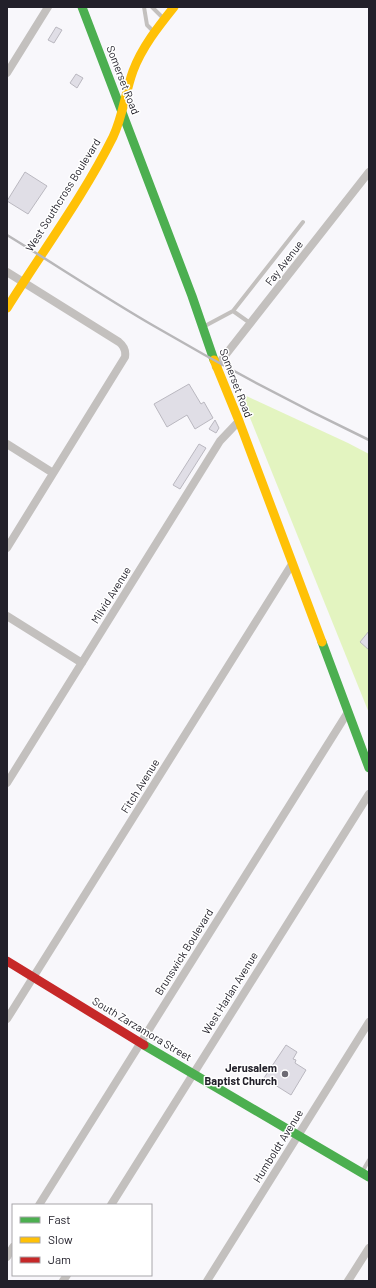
<svg xmlns="http://www.w3.org/2000/svg" width="376" height="1288" font-family="Barlow,sans-serif">
<style>
.green{fill:#e3f4c0}
.building{fill:#e0dee6;stroke:#bab8c0}
.lines{fill:none;stroke-linecap:round;stroke-linejoin:round}
.path{stroke:#bab8b7;stroke-width:1.5;stroke-dasharray:4 2;stroke-linecap:butt}
.lane{stroke:#c3c0be;stroke-width:4}
.street{stroke:#c3c0be;stroke-width:8}
.fast{stroke:#4caf50;stroke-width:9}
.slow{stroke:#ffc107;stroke-width:9}
.jam{stroke:#c62828;stroke-width:9}
.rail{stroke:#b8b7b9;stroke-width:2.5}
.poi-dot{fill:#6d6b73;stroke:#fff;stroke-width:1.5}
.labels{text-anchor:middle;stroke-width:3;stroke-linejoin:round;paint-order:stroke}
.street-label{font-size:11px;fill:#22202a;stroke:#fff}
.poi-label{font-size:11px;font-weight:bold;fill:#22202a;stroke:#fff;text-anchor:end}
</style>
<rect width="100%" height="100%" fill="#f8f7fb"/>
<path class="green" d="M240 393 348 443 369 454V713Z"/>
<path class="building" d="M56 27 62 30 54 43 48 40Z
M76 74 83 78 77 88 70 83Z
M25 172 47 186 28 214 7 201Z
M189 384 201 404 204 402 213 418 195 429 187 415 167 427 154 404Z
M215 420 219 428 216 433 209 429Z
M199 444 206 448 180 489 173 485Z
M369 631V650L360 642Z
M286 1045 297 1052 293 1059 296 1060 295 1063 306 1070 291 1095 264 1078Z"/>
<g class="lines">
<path class="path" d="M119 65 121 74
M228 364 232 373"/>
<path class="lane" d="M144 7 147 25 154 32
M152 7 163 18
M233 311 250 323
M203 327 233 311 303 222
M362 1172 369 1160"/>
<path class="street" d="M7 73 48 7
M7 272 119 342C124 346 126 351 125 357L7 548
M216 367 369 172
M7 444 53 473
M7 616 82 663
M7 783 220 441 239 421
M7 1019 292 564
M39 1205 348 712
M111 1205 369 794
M7 1257 13 1247
M63 1281 67 1275
M207 1281 369 1022
M348 1281 369 1248"/>
<path class="fast" d="M82 7 192 296 214 360
M322 642 369 768
M144 1045 369 1177"/>
<path class="slow" d="M7 308C42 252 83 197 113 137 123 116 125 93 133 71 142 47 158 27 174 7
M214 360 239 421 322 642"/>
<path class="jam" d="M7 961 144 1045"/>
<path class="rail" d="M7 235C56 265 104 297 154 326 224 367 296 405 369 440"/>
</g>
<circle class="poi-dot" cx="285" cy="1074" r="4"/>
<g class="labels">
<g class="street-label">
<text transform="translate(123 80) rotate(69)" y="4">Somerset Road</text>
<text transform="translate(63 195) rotate(-58)" y="4">West Southcross Boulevard</text>
<text transform="translate(284 263) rotate(-52)" y="4">Fay Avenue</text>
<text transform="translate(236 383) rotate(69)" y="4">Somerset Road</text>
<text transform="translate(111 595) rotate(-58)" y="4">Milvid Avenue</text>
<text transform="translate(140 786) rotate(-58)" y="4">Fitch Avenue</text>
<text transform="translate(184 952) rotate(-58)" y="4">Brunswick Boulevard</text>
<text transform="translate(230 993) rotate(-58)" y="4">West Harlan Avenue</text>
<text transform="translate(142 1029) rotate(31)" y="4">South Zarzamora Street</text>
<text transform="translate(278 1146) rotate(-58)" y="4">Humboldt Avenue</text>
</g>
<g class="poi-label">
<text x="277" y="1072">Jerusalem<tspan x="277" dy="13">Baptist Church</tspan></text>
</g>
</g>
<rect width="376" height="1288" fill="none" stroke="#22202a" stroke-width="16"/>
<rect x="12" y="1204" width="140" height="72" fill="#ffffff" stroke="#a7a6aa"/>
<rect x="20" y="1217" width="20" height="6" fill="#4caf50" stroke="#a7a6aa"/>
<text x="48" y="1224" font-size="12" fill="#22202a">Fast</text>
<rect x="20" y="1237" width="20" height="6" fill="#ffc107" stroke="#a7a6aa"/>
<text x="48" y="1244" font-size="12" fill="#22202a">Slow</text>
<rect x="20" y="1257" width="20" height="6" fill="#c62828" stroke="#a7a6aa"/>
<text x="48" y="1264" font-size="12" fill="#22202a">Jam</text>
</svg>
